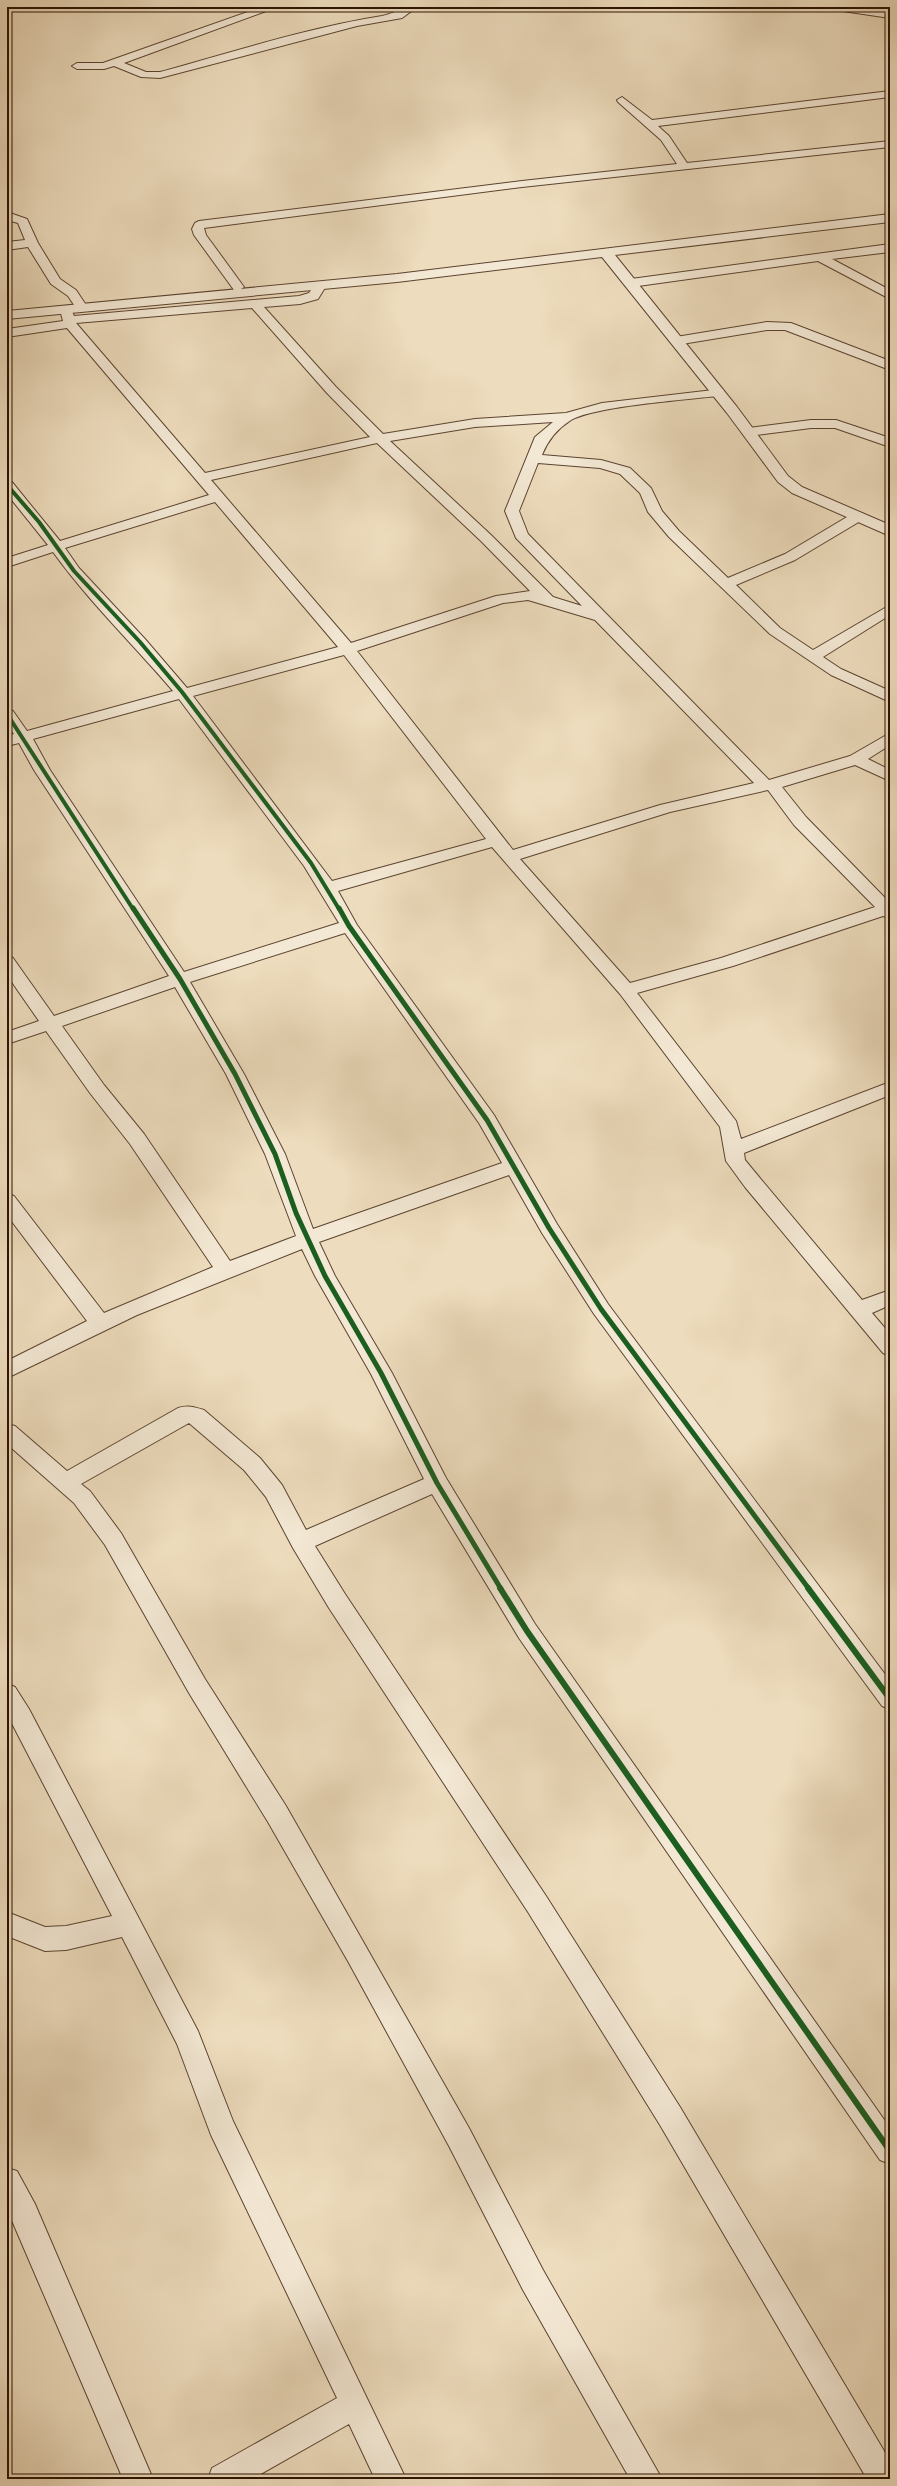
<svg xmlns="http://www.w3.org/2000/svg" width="897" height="2486" font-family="Alegreya,serif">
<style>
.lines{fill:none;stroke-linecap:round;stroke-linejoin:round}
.minor-casing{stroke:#5c4430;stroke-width:2}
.tertiary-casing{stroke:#5c4430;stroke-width:2}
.minor{fill:#f3e8d4;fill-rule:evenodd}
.tertiary{fill:#f3e8d4;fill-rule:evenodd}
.cycleway-far2-casing{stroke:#f3e8d4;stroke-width:6}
.cycleway-far1-casing{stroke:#f3e8d4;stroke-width:8}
.cycleway-casing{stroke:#f3e8d4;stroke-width:9}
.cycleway-far2{stroke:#1b5e20;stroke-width:4}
.cycleway-far1{stroke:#1b5e20;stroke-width:5}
.cycleway{stroke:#1b5e20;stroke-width:6}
</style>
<rect width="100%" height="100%" fill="#eddcbd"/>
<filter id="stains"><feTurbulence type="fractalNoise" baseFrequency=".005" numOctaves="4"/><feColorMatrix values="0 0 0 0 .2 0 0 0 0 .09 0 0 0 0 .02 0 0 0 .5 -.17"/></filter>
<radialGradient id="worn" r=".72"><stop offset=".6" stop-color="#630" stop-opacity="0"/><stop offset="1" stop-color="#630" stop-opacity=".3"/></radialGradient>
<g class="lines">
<g class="minor-casing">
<path id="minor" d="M262 7H277L124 63 146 72H160C233 52 307 28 382 16 395 13 404 7 417 7L402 18 357 26 160 78 141 77 114 66 104 69H77L72 66 77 63H103Z
M831 7H856L890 12V18L836 10Z
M890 91V97L658 126 669 136 687 163 890 141V147L522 187 204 228 206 235 244 287 238 291 234 290 194 235 192 229 195 223 199 221 522 181 677 164 661 140 618 102 617 100 622 97 652 120Z
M7 212 27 219 38 243 60 279 76 290 88 308 86 311H78L68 296 51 284 28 247 7 250V242L25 240 18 223 7 220Z
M890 244V252L832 259 890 290V299L818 261 631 287 625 283 631 279Z
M320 282 326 286 318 299 300 304 264 307 336 387 383 434 475 419 566 413 602 403 722 389 724 392 717 396C685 400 596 406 571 420 557 429 548 440 542 455L601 460 630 468 651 488 662 511 679 531 728 578 785 554 852 514H862L864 517 862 520 795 560 736 585 780 628 813 650 890 605V615L823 657 841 669 890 691V702L831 675 770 634 669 537 648 512 640 493 620 474 600 468 538 463 519 511 528 534 769 780 850 756 890 733V745L868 759 890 770V781L855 765 782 787 806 817 890 903V918L883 916 733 966 637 993 736 1121 741 1139 890 1082V1095L744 1153 745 1160 759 1177 862 1300 890 1290V1305L872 1313 890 1334V1356L883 1353 745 1187 726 1161 720 1127 620 994 492 847 338 891 357 925 494 1115 557 1224 608 1304 890 1681V1709L882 1706 594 1314 542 1233 509 1175 319 1242 335 1276 392 1373 446 1478 535 1624 890 2128V2164L880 2160 519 1638 432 1494 315 1546 345 1594 546 1896 680 2107 890 2461V2479H867L660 2125 528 1912 329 1608 293 1548 266 1497 244 1470 189 1423 81 1484 90 1491 121 1533 205 1679 286 1806 469 2128 543 2270 662 2479H630L523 2290 449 2146 349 1963 268 1822 189 1693 105 1545 74 1503 7 1444V1424L15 1426 67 1471 178 1408C188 1405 194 1407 204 1410L260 1458 282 1485 306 1530 424 1479 371 1374 315 1276 302 1249 137 1315 7 1378V1361L87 1321 7 1215V1194L14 1196 104 1313 213 1267 130 1144 90 1093 46 1031 7 1044V1032L39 1021 7 975V956L13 958 54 1016 169 976 34 770 19 743 7 746V736L14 734 7 725V709L13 711 27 731 173 691C134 645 89 602 53 552L7 567V558L48 545 7 494V481L12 482 60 541 209 495 67 328 7 337V329L63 321 60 310 66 306 70 307 74 316 299 296 309 293 316 283ZM252 308 327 393 370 437 205 473 76 323ZM553 422 535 437 505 511 516 538 582 606 553 597 491 535 390 441 475 427ZM377 443 481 541 530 591 496 596 351 643 211 480ZM215 502 338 647 187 688 145 639 79 568 65 548ZM528 600 595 620 754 783 660 805 513 850 357 651 503 603ZM344 655 486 839 332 881 193 696ZM179 699 304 866 339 923 184 972 50 770 33 739ZM768 790 794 825 875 907 721 958 630 983 520 859 670 812ZM345 933 479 1123 502 1163 313 1229 285 1154 244 1074 190 982ZM175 987 226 1074 265 1154 296 1236 230 1261 144 1134 104 1085 62 1026Z
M767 322 791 323 890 361V370L785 330H767L676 345 670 341 676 337Z
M811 420H836L890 438V447L835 428H811L749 436 742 432 749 428Z
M7 1684 15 1687 29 1709 198 2031 233 2121 406 2479H375L349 2424 252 2479H208L212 2468 337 2398 211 2135 177 2044 122 1937 66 1950 45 1951 7 1936V1912L45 1927 66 1926 112 1916 7 1714Z
M7 2168 17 2171 35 2204 153 2479H123L7 2209Z"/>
</g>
<g class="tertiary-casing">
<path id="tertiary" d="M890 214V222L615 255 737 407 788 476 802 487 890 525V536L792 493 778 482 727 413 602 257 397 282 7 319V311L397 274Z"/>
</g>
<use href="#minor" class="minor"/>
<use href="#tertiary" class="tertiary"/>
<g class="cycleway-far2-casing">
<path id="cycleway-far2" d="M7 485 39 522 74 571 140 642 182 692 311 863 339 909
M7 714 133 909"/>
</g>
<g class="cycleway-far1-casing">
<path id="cycleway-far1" d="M133 908 180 979 235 1074 275 1154 296 1213 325 1276 381 1373 437 1483 501 1589
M339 908 349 926 487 1120 549 1228 601 1309 809 1589"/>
</g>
<g class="cycleway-casing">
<path id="cycleway" d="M500 1588 527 1631 890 2151
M808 1588 890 1699"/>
</g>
<use href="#cycleway-far2" class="cycleway-far2"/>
<use href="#cycleway-far1" class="cycleway-far1"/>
<use href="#cycleway" class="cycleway"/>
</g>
<rect width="897" height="2486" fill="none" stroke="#eddcbd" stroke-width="24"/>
<rect x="8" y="8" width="881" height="2470" fill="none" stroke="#2b1201" stroke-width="2"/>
<rect x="12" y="12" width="873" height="2462" fill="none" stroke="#2b1201"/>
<rect width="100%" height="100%" filter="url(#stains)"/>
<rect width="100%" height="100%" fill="url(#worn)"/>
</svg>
